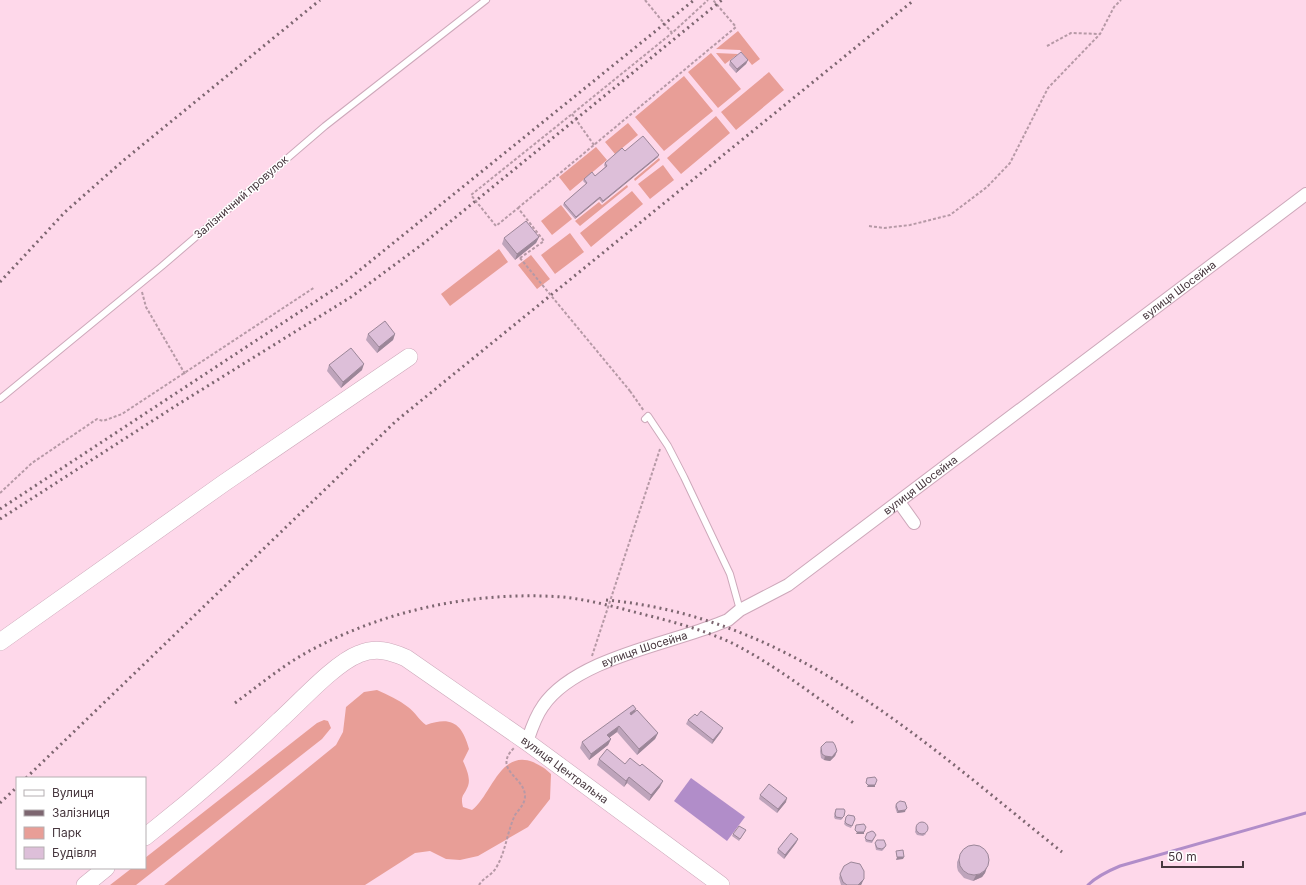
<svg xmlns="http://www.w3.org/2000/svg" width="1306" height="885" font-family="Inter,sans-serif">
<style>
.green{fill:#e89e97}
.water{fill:#b18dc9}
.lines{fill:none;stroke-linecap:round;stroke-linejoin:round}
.stream{stroke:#b18dc9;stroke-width:3}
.lane-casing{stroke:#cda8ba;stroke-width:8}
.street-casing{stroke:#cda8ba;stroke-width:14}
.secondary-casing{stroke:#cda8ba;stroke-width:18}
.path{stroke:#b699a6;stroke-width:2;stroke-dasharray:3 2;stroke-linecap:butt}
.lane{stroke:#fff;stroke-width:6}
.street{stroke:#fff;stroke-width:12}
.secondary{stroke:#fff;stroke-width:17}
.rail{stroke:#7d6670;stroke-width:3;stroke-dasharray:2 4;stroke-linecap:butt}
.path-bridge{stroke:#b699a6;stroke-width:2;stroke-dasharray:3 2;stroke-linecap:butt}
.wall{fill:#bea4bb}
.shaded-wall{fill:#9b8698}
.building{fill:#ddbfd9;stroke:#9b8698}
.labels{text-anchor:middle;stroke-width:3;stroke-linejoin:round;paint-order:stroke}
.street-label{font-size:11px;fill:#47373e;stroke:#fff}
</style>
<rect width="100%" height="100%" fill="#fed8ea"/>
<path class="green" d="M738 31 760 59 752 65 740 50 716 49Z
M711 53 741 89 718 108 688 72Z
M716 53 738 54 725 64Z
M769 72 784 90 736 130 721 112Z
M684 76 713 111 664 151 635 117Z
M716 116 730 133 681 174 667 158Z
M628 123 638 135 615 154 605 142Z
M596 147 607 160 570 191 559 177Z
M659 158 660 160 635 181 634 179Z
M663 165 674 180 650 199 638 184Z
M627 185 628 187 580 226 575 221 599 202 602 205Z
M632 191 643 204 591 247 580 233Z
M561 205 572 219 552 235 541 221Z
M570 233 584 252 555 274 541 255Z
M499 249 508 262 450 306 441 294Z
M531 255 550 279 537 289 518 265Z
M377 690C388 695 399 700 408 707 415 712 419 720 426 725 451 716 462 723 469 749L463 761C466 768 471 778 468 786 464 796 460 795 463 807L472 810C491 796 500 749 533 762 541 766 545 768 551 774L550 799 528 827 478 856 460 860 446 859 430 851 415 853 365 885H164L336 745 343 732 346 707 364 692Z
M324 720 328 721 331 728 322 739 136 885H110L132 868H145V858L317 723Z"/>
<path class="water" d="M691 778 745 817 727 841 674 801Z"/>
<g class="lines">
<path class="stream" d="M1088 885C1097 876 1108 871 1120 866L1306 813"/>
<g class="lane-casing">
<path id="lane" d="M0 399 162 266 325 126 486 0
M645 419 648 416 668 446 684 477 730 574 740 610"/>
</g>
<g class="street-casing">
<g id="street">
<path d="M899 502 914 523"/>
<path id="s1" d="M527 742C531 730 535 717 543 706 575 659 668 644 718 624L728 620 740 610 788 585 1306 194"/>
</g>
</g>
<g class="secondary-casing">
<g id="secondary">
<path d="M0 642 224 483 409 357"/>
<path id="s2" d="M145 837C192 800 237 761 280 720 300 702 335 663 359 654 376 647 390 651 406 658L527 742 721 885"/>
<path d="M85 885 106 868"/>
</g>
</g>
<path class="path" d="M645 0 672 33 708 0
M1047 46 1071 33 1100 34
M594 145 572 114 672 33
M518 208 736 27 713 0
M869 226 884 228 910 225 950 215 987 187 1010 163 1048 88 1100 34 1114 7 1121 0
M520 258 544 241 518 208 496 226 471 195 572 114
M142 292 146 307 185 374
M630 391 644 411
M0 493 32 463 97 419 103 421 122 414 315 287
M592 656 660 449
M479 885C483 878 492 875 496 868 506 851 507 832 515 815 519 809 525 804 525 796 525 777 492 770 514 748"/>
<use href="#lane" class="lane"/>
<use href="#street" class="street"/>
<use href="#secondary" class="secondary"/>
<path class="rail" d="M0 282 65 212 124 160 320 0
M0 509 345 282 694 0
M0 519 177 405 351 297 424 243 722 0
M606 600C792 617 923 741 1062 852
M235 703C262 683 288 661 319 646 393 608 480 591 563 597 591 600 619 608 646 615 674 622 703 630 730 642 774 664 814 696 855 724
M26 778 396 421 914 0
M0 803 17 787"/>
<path class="path-bridge" d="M520 258 630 391"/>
</g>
<path class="wall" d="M748 60 746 64 736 73 729 65 730 61Z
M625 151 658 157 602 203 599 199 575 219 563 205 564 203 586 184 583 181 584 179 595 176 605 167 604 165 605 163Z
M539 237 536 243 515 260 502 244 504 238Z
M368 334H395L393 340 377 353 366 340Z
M329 365 362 370 341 388 327 371Z
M635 712 658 733 655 739 637 755 617 732 609 737 611 739 608 745 589 760 580 748 582 742Z
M697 716 721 732 712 744 686 724 688 720Z
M821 747 837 751 835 756 830 761 824 760 821 758 820 751Z
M599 759 625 764 660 787 649 801 627 783 624 787 597 765Z
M760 795 786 802 777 813 759 799Z
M897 803 907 808 905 812 897 813 895 807Z
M835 811 843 818 841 820 835 819 834 817Z
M846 817 855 819 851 828 846 826 844 824Z
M917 824 926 834 923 836 917 835 915 832Z
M746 830 739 841 732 836 733 834Z
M867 833 875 837 872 843 866 842 865 840Z
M798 839 796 843 784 859 777 853 778 849Z
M877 840 886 845 884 849 882 851 876 850 875 845Z
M960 856 987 867 985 873 982 877 973 881 964 878 958 871 957 867V862Z
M840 874 862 883 861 885H841L839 878Z"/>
<path class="shaded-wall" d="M748 60 746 64 736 73 737 69Z
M659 155 658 157 602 203 603 201Z
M600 197 599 199 575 219 576 217Z
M539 237 536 243 515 260 517 254Z
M395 334 393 340 377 353 379 347Z
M364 364 362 370 341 388 343 382Z
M636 709 634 715 628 719 630 713Z
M619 726 617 732 605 741 607 735Z
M723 728 721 732 712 744 713 740Z
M658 733 655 739 637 755 639 749Z
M611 739 608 745 589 760 591 754Z
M837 751 835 756 830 761 824 760 825 756Z
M629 777 627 783 624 787 626 781Z
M663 781 660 787 649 801 651 795Z
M868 785H875V787H867Z
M787 798 786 802 777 813 778 809Z
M905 810V812L897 813 898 811Z
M857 832H864V834H856Z
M798 839 796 843 784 859 785 855Z
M897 857H904L903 859 896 860Z
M987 867 985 873 982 877 973 881 976 875Z
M864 879 861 885H858Z"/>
<path class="building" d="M741 52 748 60 737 69 730 61Z
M643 136 659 155 603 201 600 197 576 217 564 203 587 183 584 179 592 172 595 176 607 166 605 163 622 148 625 151Z
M526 221 539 237 517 254 504 238Z
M385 321 395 334 379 347 368 334Z
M351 348 364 364 343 382 329 365Z
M633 705 636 709 630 713 631 715 637 710 658 733 639 749 619 726 607 735 611 739 591 754 582 742Z
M701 711 723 728 713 740 688 720 695 714 697 716Z
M826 742H833L835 745 837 751 832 757 825 756 822 754 821 747Z
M607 749 625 764 630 758 640 766 642 764 663 781 651 795 629 777 626 781 599 759Z
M875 777 877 780 875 785H868L866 783 867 778Z
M769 784 787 798 778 809 760 795Z
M900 801 905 802 907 808 905 810 898 811 896 805 897 803Z
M836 809H844L845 811 844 816 842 818 836 817 835 814Z
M848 815 854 816 855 819 852 826 847 824 845 822 846 817Z
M916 828a6 6 0 1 1 12 0a6 6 0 1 1-12 0Z
M864 824 866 827 864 832H857L855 830 856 825Z
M739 826 746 830 740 839 733 834Z
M872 831 874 832 876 835 872 841 867 840 865 838 867 833Z
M791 833 798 839 785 855 778 849Z
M877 840H884L886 845 885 847 882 849 877 848 875 843Z
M959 860a15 15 0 1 1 30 0a15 15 0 1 1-30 0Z
M903 850 904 857H897L896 851Z
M851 862 860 864 864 871V879L858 885H847L843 882 840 874 844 866Z"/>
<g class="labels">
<g class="street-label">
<text transform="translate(241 197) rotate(-41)" y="4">Залізничний провулок</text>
<text dy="4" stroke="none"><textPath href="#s1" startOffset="806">вулиця Шосейна</textPath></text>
<text dy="4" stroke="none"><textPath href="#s1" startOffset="482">вулиця Шосейна</textPath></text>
<text dy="4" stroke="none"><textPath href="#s1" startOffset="158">вулиця Шосейна</textPath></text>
<text dy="4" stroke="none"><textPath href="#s2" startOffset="525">вулиця Центральна</textPath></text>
</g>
</g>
<rect x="16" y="777" width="130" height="92" fill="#ffffff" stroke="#b5afb2"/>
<rect x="24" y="790" width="20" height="6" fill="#ffffff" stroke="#b5afb2"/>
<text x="52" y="797" font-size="12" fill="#47373e">Вулиця</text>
<rect x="24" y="810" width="20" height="6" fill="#7d6670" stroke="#b5afb2"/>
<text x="52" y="817" font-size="12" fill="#47373e">Залізниця</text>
<rect x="24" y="827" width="20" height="12" fill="#e89e97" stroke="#b5afb2"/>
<text x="52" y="837" font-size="12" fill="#47373e">Парк</text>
<rect x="24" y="847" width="20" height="12" fill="#ddbfd9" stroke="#b5afb2"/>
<text x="52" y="857" font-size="12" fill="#47373e">Будівля</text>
<path d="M1162 861v6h81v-6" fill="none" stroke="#47373e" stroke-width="2"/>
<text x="1168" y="861" font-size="12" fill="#47373e" stroke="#ffffff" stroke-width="3" paint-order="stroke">50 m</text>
</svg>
